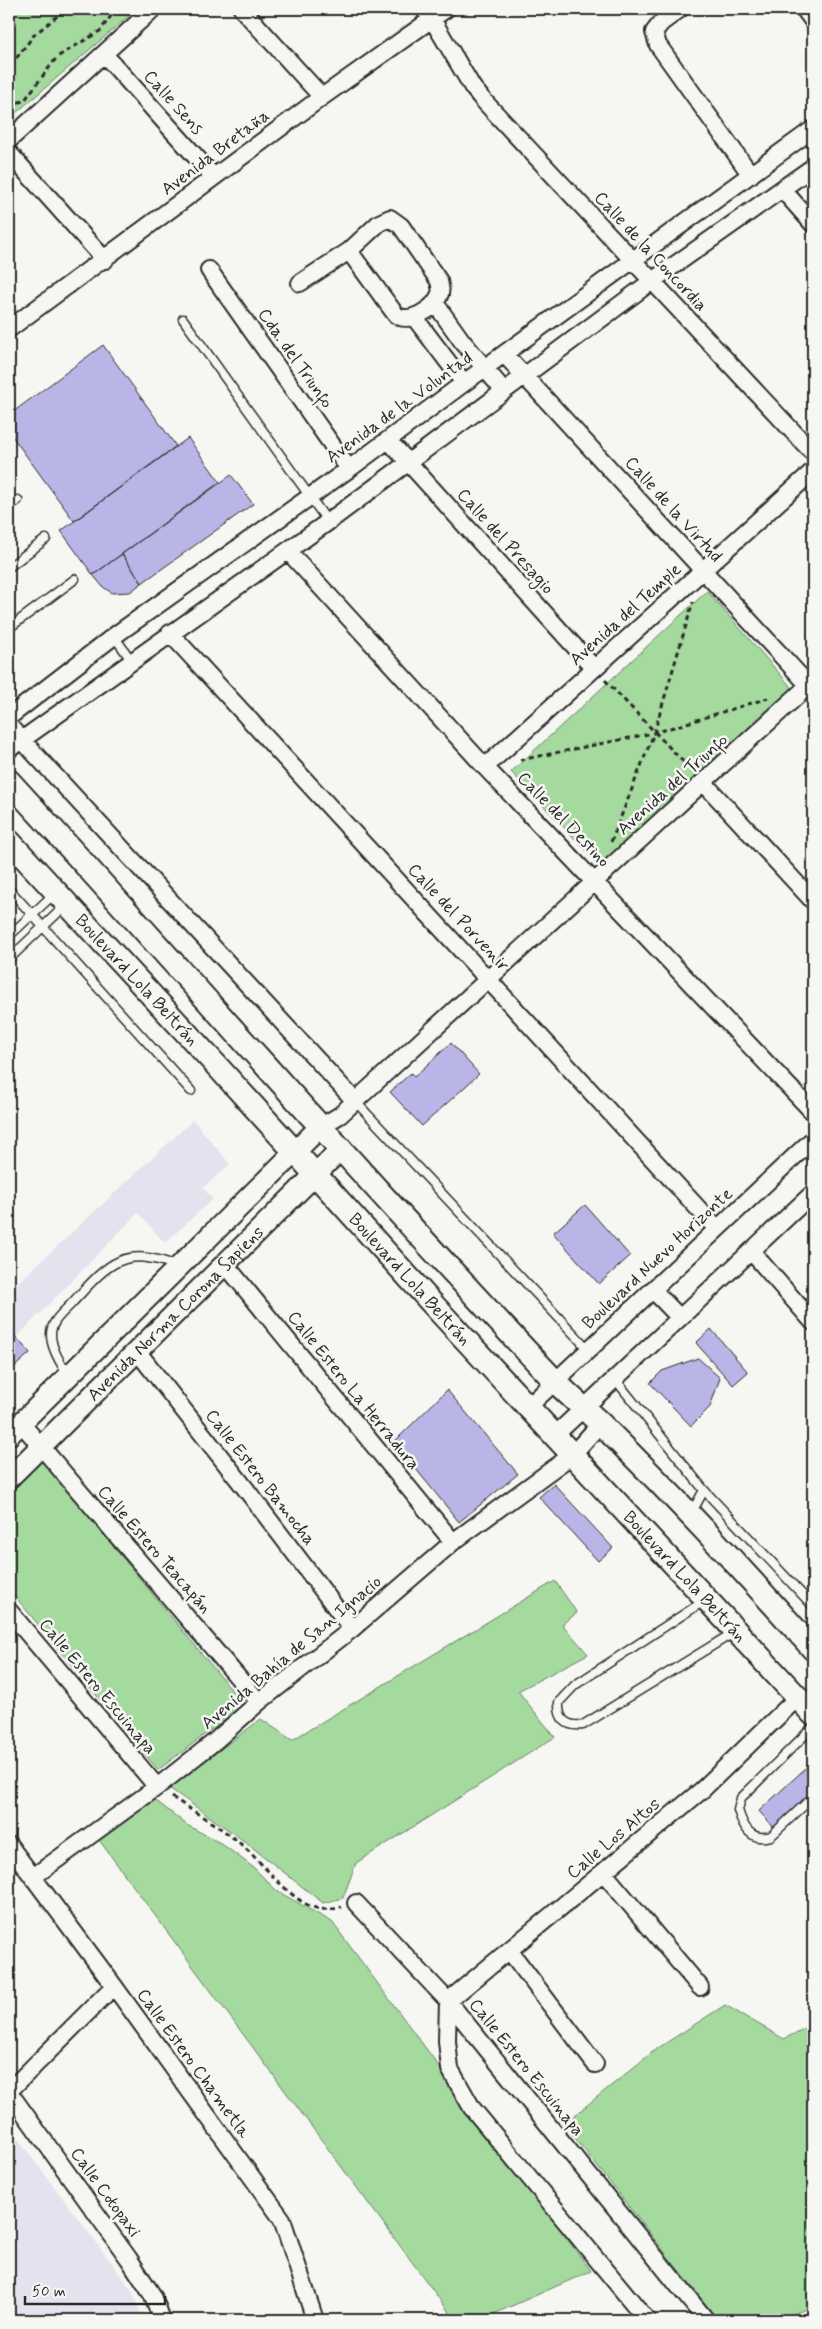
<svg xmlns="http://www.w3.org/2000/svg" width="822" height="2329" font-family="Mynerve,sans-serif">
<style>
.built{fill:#e4e2ef}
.green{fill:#a4da9e;stroke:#688264}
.building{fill:#bab5e7;stroke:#2b2b2b}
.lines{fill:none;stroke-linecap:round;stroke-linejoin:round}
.service-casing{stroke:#2b2b2b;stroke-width:11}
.minor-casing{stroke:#2b2b2b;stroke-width:20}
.tertiary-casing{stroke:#2b2b2b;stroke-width:24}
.secondary-casing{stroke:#2b2b2b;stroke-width:26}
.path{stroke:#2b2b2b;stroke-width:3;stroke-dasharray:5 4;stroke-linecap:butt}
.service{stroke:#f6f6f2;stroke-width:8}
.minor{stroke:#f6f6f2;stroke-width:16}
.tertiary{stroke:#f6f6f2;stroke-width:20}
.secondary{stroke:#f6f6f2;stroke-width:22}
.labels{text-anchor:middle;stroke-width:5;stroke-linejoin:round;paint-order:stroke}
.street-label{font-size:18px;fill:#2b2b2b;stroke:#f6f6f2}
</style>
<rect width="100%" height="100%" fill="#f6f6f2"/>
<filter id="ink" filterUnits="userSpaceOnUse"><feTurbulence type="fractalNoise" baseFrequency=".02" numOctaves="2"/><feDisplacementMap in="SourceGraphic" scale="10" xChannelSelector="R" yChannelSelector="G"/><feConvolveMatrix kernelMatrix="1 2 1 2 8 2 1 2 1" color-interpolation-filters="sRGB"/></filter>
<g filter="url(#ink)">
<path class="built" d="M193 1120 230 1164 203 1188 213 1199 165 1243 138 1213 17 1337 9 1329V1291Z
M9 2127 132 2290 143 2320H9Z"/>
<path class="green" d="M9 9H137L9 119Z
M707 591 793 689 601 866 511 772Z
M42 1460 244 1705 158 1770 9 1589V1493Z
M555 1581 577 1613 562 1624 588 1654 518 1691 555 1737 356 1863 343 1898 323 1903 244 1841 169 1788 261 1719 292 1740Z
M155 1800 187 1825 222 1844 254 1868 277 1891 332 1922 591 2271 480 2320H455L99 1840Z
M725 2005 784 2039 813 2024V2307L775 2320H718L564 2124 655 2050Z"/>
<path class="building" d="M103 345 176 446 74 521 9 432V415Z
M188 438 220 482 93 575 61 531Z
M231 475 253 504 142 583 122 554Z
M122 554 142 583 130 592 112 593 103 587 93 575Z
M451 1043 479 1074 422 1126 390 1092 411 1073 414 1077Z
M585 1205 630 1256 599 1284 553 1233Z
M9 1329 30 1353 9 1372Z
M711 1329 748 1372 733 1385 696 1343Z
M698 1358 720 1378 710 1407 691 1426 650 1383 662 1371Z
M447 1390 518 1474 459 1522 394 1442Z
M554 1484 613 1548 598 1561 539 1497Z
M809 1765 813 1770V1792L774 1828 759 1811Z"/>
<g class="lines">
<g class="service-casing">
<path id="service" d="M183 319 328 522
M9 507 18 500
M9 567 46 539
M9 628 75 579
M114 636 131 660
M9 889 191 1091
M9 936 54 894
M9 959 65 906
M355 1101 589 1350
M68 1376C61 1363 51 1349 51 1334 51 1321 64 1312 72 1303 108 1264 122 1245 177 1266
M615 1379 704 1490 692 1512
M704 1490 813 1606
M704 1601 575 1685 559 1702C558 1719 566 1727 583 1725L733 1633
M813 1727 741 1798 738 1810C743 1827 751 1842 771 1836L813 1797"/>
</g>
<g class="minor-casing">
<path id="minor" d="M242 9 322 97
M424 9 432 19 473 88 483 100 813 453
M680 9 661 23 654 32 658 45 751 175
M804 9 813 21
M104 54 214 177
M9 140 153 9
M9 153 105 260
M782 189 813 224
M390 218 401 226 439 281C440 286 442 291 439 296 433 310 409 324 396 315L349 251 379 223Z
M209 270 349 469
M300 283 349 251
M435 303 462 341 504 391
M414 317 464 383
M9 329 322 97 446 9
M505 355 813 690
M389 441 594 668
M288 551 485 767 813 1112
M170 633 717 1229
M9 717 114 636 349 469 464 383 813 129
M9 726 355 1101
M9 749 328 522 652 281 813 167
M485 767 813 471
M703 782 813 901
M320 1127 340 1115 809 685
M751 1251 813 1322
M225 1264 453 1542
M653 1290 680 1318
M137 1351 245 1488 352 1629
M529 1406 813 1139
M21 1423 259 1702
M554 1436 813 1193
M9 1611 157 1787
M9 1845 114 1986 282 2219 315 2320
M603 1872 700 1987
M33 1877 157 1787 214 1742 259 1702 352 1629 453 1542 572 1455 600 1424
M356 1903 448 2001 706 2320
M509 1950 595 2064
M448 2001 702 1790 797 1698
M448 2001 447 2041 450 2069 472 2108 647 2320
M9 2091 114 1986
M9 2092 129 2259 153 2296 162 2320"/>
</g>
<g class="tertiary-casing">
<g id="tertiary">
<path d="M9 1435 320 1127"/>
<path id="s1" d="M9 1478 341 1149"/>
</g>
</g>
<g class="secondary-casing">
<g id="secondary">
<path d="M9 781C191 980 368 1184 553 1379 568 1395 585 1409 601 1424 674 1496 745 1572 813 1649"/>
<path id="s2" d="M9 841 217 1066 439 1311 813 1714"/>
</g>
</g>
<path class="path" d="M9 16 12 9
M9 63 15 60 34 35 66 9
M9 104 24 101 57 57 100 31 116 9
M605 680 692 771
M520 760 654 733 768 698
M611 842 654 733 693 602
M9 1397 15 1404
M172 1797C196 1814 223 1827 245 1848 265 1866 282 1889 304 1903 316 1910 329 1911 341 1907"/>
<use href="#service" class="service"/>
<use href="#minor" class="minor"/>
<use href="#tertiary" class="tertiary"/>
<use href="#secondary" class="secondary"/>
</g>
</g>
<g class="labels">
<g class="street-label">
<text transform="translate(174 102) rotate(48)" y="6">Calle Sens</text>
<text transform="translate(215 152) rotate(-37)" y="6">Avenida Bretaña</text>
<text transform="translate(651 251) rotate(47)" y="6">Calle de la Concordia</text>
<text transform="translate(296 358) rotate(55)" y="6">Cda. del Triunfo</text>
<text transform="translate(399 407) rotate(-36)" y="6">Avenida de la Voluntad</text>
<text transform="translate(674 509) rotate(48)" y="6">Calle de la Virtud</text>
<text transform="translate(506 541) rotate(48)" y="6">Calle del Presagio</text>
<text transform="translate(625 614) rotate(-42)" y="6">Avenida del Temple</text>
<text transform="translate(672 784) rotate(-42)" y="6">Avenida del Triunfo</text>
<text transform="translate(564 819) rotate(46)" y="6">Calle del Destino</text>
<text transform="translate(459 917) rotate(47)" y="6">Calle del Porvenir</text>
<text dy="6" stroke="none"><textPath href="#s2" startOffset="189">Boulevard Lola Beltrán</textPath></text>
<text transform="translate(657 1258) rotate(-43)" y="6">Boulevard Nuevo Horizonte</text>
<text dy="6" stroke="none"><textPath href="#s2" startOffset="594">Boulevard Lola Beltrán</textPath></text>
<text dy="6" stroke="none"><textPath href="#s1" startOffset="234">Avenida Norma Corona Sapiens</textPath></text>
<text transform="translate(354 1390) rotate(51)" y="6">Calle Estero La Herradura</text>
<text transform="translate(261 1477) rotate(52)" y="6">Calle Estero Bamocha</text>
<text transform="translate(155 1549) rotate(49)" y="6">Calle Estero Teacapán</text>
<text dy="6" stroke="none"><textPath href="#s2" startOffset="999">Boulevard Lola Beltrán</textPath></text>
<text transform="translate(291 1652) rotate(-40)" y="6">Avenida Bahía de San Ignacio</text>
<text transform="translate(98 1686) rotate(50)" y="6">Calle Estero Escuinapa</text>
<text transform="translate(613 1838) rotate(-40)" y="6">Calle Los Altos</text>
<text transform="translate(194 2063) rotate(54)" y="6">Calle Estero Chametla</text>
<text transform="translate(527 2067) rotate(51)" y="6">Calle Estero Escuinapa</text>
<text transform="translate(106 2192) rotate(54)" y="6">Calle Cotopaxi</text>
</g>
</g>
<rect width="822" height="2329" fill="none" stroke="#f6f6f2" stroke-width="30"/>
<rect x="15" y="15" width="792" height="2299" fill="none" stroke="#2b2b2b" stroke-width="2" filter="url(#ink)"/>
<path d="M25 2296v8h140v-8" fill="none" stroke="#2b2b2b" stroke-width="2.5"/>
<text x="32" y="2296" font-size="15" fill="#2b2b2b" stroke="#f6f6f2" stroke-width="4" paint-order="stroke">50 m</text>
</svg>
